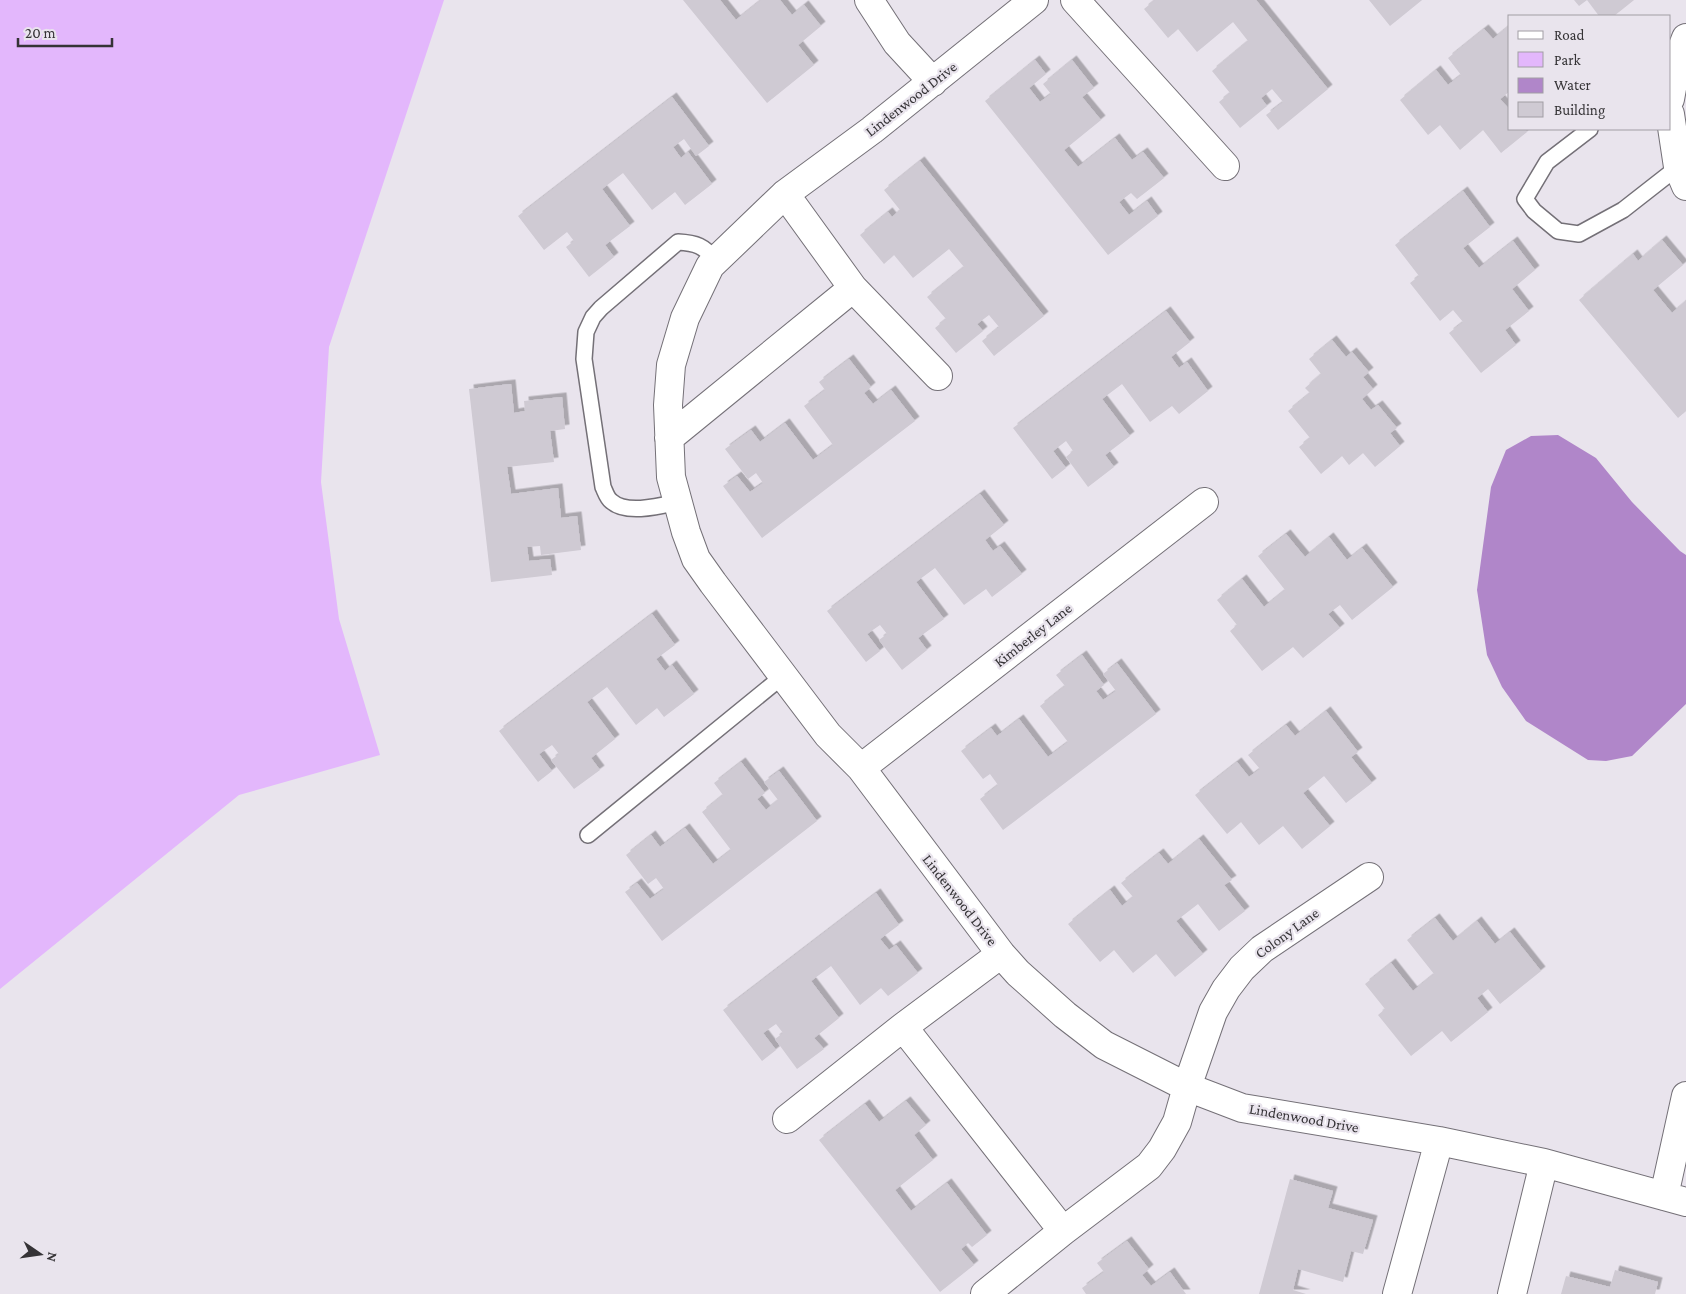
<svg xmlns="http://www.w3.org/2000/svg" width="1686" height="1294" font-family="'Crimson Pro',serif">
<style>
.green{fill:#e3b7fc}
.water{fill:#b086c9}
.building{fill:#cfcad3;filter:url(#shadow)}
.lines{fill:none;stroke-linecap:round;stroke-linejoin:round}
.lane-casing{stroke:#747077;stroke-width:18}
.street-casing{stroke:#747077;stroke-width:30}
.lane{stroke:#fff;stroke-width:15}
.street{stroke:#fff;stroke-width:28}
.labels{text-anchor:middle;stroke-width:4.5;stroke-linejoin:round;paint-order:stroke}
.street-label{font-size:15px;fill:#353336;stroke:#e9e4ed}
</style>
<defs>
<filter id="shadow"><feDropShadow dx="4.5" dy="-4.5" stdDeviation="0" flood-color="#0004"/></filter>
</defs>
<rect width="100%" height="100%" fill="#e9e4ed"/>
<path class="green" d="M0 0H444L329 347 321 482 339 619 380 755 239 795 0 989Z"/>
<path class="water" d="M1558 435 1596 458 1632 502 1680 551 1686 555V704L1632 756 1606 761 1588 760 1526 721 1502 687 1487 655 1477 590 1491 487 1506 450 1531 436Z"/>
<path class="building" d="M683 0H720L736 20 761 0H780L792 15 804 5 821 26 798 45 814 65 767 103Z
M1155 0H1256L1328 89 1278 130 1266 115 1283 102 1272 89 1261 98 1267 106 1240 128 1219 102 1230 93 1212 71 1248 41 1233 22 1197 52 1178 29 1168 38 1144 9Z
M1369 0H1422L1390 26Z
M1574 0H1634L1614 16H1599L1587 0 1579 6Z
M1510 25V91L1500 99 1510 110V129H1525L1527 132 1501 153 1483 130 1460 150 1440 125 1428 135 1400 100 1436 70 1448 85 1461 75 1448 58 1484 29 1493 39Z
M1035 60 1046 74 1029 88 1040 102 1051 94 1043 84 1072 60 1094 88 1082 97 1101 120 1064 150 1078 167 1115 138 1132 160 1143 152 1164 178 1137 199 1131 193 1119 202 1129 215 1147 201 1158 216 1108 255 985 101Z
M672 97 709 146 696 156 684 139 673 147 681 158 688 152 712 184 685 205 675 192 652 210 623 173 602 189 630 226 605 245 614 257 589 277 566 247 574 241 567 232 544 250 518 216Z
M920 161 1044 316 994 356 982 341 999 327 989 315 977 324 983 331 956 353 935 328 946 319 927 297 964 267 949 249 913 278 894 255 884 264 860 235 888 212 892 217 900 210 884 190Z
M1463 191 1490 227 1463 248 1479 268 1513 241 1535 270 1512 289 1529 311 1505 330 1516 345 1481 373 1449 333 1463 322 1453 310 1440 321 1410 283 1419 276 1395 245Z
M1662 240 1683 265 1653 290 1672 313 1686 301V411L1678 418 1579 300 1633 254 1638 261Z
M1166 311 1190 342 1171 357 1179 368 1187 362 1208 391 1179 414 1172 406 1150 422 1122 384 1102 399 1130 436 1105 455 1114 467 1088 487 1066 457 1073 451 1066 441 1053 451 1066 468 1052 479 1013 428Z
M1332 340 1346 357 1352 352 1369 372 1363 377 1373 389 1362 399 1371 410 1378 405 1397 428 1390 433 1400 446 1375 467 1363 453 1349 465 1342 456 1321 474 1299 447 1310 438 1288 411 1310 393 1305 388 1321 374 1309 359Z
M849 359 871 387 864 393 873 404 891 390 915 421 762 538 723 486 737 476 750 492 763 483 756 473 748 479 725 449 751 430 760 442 785 423 813 460 833 445 804 406 825 390 819 382Z
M511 384 514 413 525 411 524 401 562 397 565 429 550 431 554 462 507 467 511 494 558 488 561 518 577 516 581 550 541 555 540 546 527 547 529 561 550 559 552 575 491 582 469 389Z
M980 494 1004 525 985 540 993 551 1000 546 1022 574 992 597 986 589 964 605 935 568 916 582 944 619 918 638 927 650 902 670 879 640 887 634 880 625 867 634 880 651 866 662 827 611Z
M1286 534 1305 557 1329 537 1347 560 1362 548 1393 587 1352 620 1340 605 1328 614 1340 628 1303 658 1293 647 1262 671 1230 631 1237 625 1217 600 1242 579 1264 607 1285 590 1258 556Z
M652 614 675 645 656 659 665 671 672 665 694 694 664 717 657 708 636 725 607 687 587 702 615 739 591 758 600 770 574 789 551 760 559 754 552 745 539 754 552 771 538 782 499 731Z
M1082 655 1104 685 1096 691 1103 700 1116 691 1103 674 1117 663 1156 714 1003 830 980 799 998 785 990 774 983 779 961 751 991 728 997 736 1019 719 1048 757 1068 742 1040 706 1065 686 1056 675Z
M1326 711 1358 752 1351 757 1372 783 1346 803 1324 776 1303 793 1330 826 1302 849 1283 826 1259 845 1241 822 1227 834 1195 795 1237 762 1249 777 1260 769 1248 755 1286 725 1295 736Z
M741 762 765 793 757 799 766 810 778 800 764 782 779 771 817 821 662 941 625 892 637 883 650 899 664 889 656 878 648 884 626 855 651 835 660 847 685 828 713 864 731 850 702 812 723 795 714 783Z
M1199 839 1232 880 1224 885 1245 911 1219 931 1198 904 1176 921 1203 954 1175 977 1156 954 1133 973 1114 950 1100 962 1068 924 1110 890 1122 906 1133 897 1121 883 1159 853 1168 864Z
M876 893 899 925 880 939 889 950 896 945 918 973 888 996 881 988 860 1005 831 966 811 981 839 1018 814 1038 824 1049 797 1069 775 1039 783 1033 776 1024 763 1033 776 1050 762 1061 723 1010Z
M1435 918 1453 941 1477 921 1495 944 1510 932 1541 971 1500 1004 1488 989 1477 998 1488 1012 1451 1042 1442 1031 1411 1056 1378 1015 1385 1009 1365 984 1391 963 1413 991 1434 974 1407 940Z
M906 1101 926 1125 914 1135 933 1160 895 1190 911 1211 947 1183 987 1235 972 1247 968 1243 961 1249 974 1265 940 1292 819 1140 865 1104 879 1122Z
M1290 1179 1333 1191 1328 1208 1373 1220 1363 1254 1351 1251 1343 1282 1298 1269 1293 1290 1306 1294H1259Z
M1127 1241 1149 1269 1142 1275 1151 1286 1170 1272 1186 1294H1086L1082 1288 1104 1272 1097 1263Z
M1615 1270 1658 1282 1655 1294H1561L1566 1276 1610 1287Z"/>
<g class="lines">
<g class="lane-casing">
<path id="lane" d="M1590 129 1547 162 1525 199 1534 211 1558 231 1579 234 1623 210 1678 167
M678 502C660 506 626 515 611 501 607 498 605 491 603 487L584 359 586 332 593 317 601 308 678 242C697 243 703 246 716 260
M588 835 783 676"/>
</g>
<g class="street-casing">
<path id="street" d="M869 0 897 43 933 82
M1034 0 872 130 785 194 710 266 685 318 671 365 668 405 671 477 686 532 696 559 713 583 828 735 861 768 1001 954 1018 973 1065 1015 1104 1045 1187 1087 1242 1108 1439 1141 1544 1163 1686 1202
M1075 0 1225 166
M1670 99 1677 61 1686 38
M1670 114 1678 167 1686 186
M785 194 853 288 938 376
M669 438 853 288
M861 768 1204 502
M903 1027 1063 1231 985 1294
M787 1119 903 1027 1001 954
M1664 1196 1686 1096
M1063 1231 1149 1166 1162 1149 1177 1122 1187 1087 1213 1012 1226 989 1242 968 1262 949 1369 877
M1397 1294 1439 1141
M1512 1294 1544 1163"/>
</g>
<use href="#lane" class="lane"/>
<use href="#street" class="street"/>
</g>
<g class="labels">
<g class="street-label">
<text transform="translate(911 99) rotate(-38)" y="5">Lindenwood Drive</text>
<text transform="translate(1033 635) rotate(-38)" y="5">Kimberley Lane</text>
<text transform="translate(960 900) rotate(52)" y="5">Lindenwood Drive</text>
<text transform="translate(1287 933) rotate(-36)" y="5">Colony Lane</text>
<text transform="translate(1304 1118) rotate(10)" y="5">Lindenwood Drive</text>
</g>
</g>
<rect x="1508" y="15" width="162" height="115" fill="#e9e4ed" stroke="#a19da4"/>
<rect x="1518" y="31" width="25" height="8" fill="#ffffff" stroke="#a19da4"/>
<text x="1554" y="40" font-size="15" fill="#353336">Road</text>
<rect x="1518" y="52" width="25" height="15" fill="#e3b7fc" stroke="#a19da4"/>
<text x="1554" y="65" font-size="15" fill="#353336">Park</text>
<rect x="1518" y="78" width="25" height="15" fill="#b086c9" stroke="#a19da4"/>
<text x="1554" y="90" font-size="15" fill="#353336">Water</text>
<rect x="1518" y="102" width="25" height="15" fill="#cfcad3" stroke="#a19da4"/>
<text x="1554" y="115" font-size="15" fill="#353336">Building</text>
<g transform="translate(40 1254) rotate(103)" stroke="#e9e4ed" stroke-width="4" paint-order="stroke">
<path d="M0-4L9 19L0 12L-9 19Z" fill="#353336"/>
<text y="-8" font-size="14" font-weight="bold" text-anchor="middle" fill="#353336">N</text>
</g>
<path d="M18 38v8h94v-8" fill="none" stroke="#353336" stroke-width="2.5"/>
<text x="25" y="38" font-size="15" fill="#353336" stroke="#e9e4ed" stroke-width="4" paint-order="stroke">20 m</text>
</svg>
